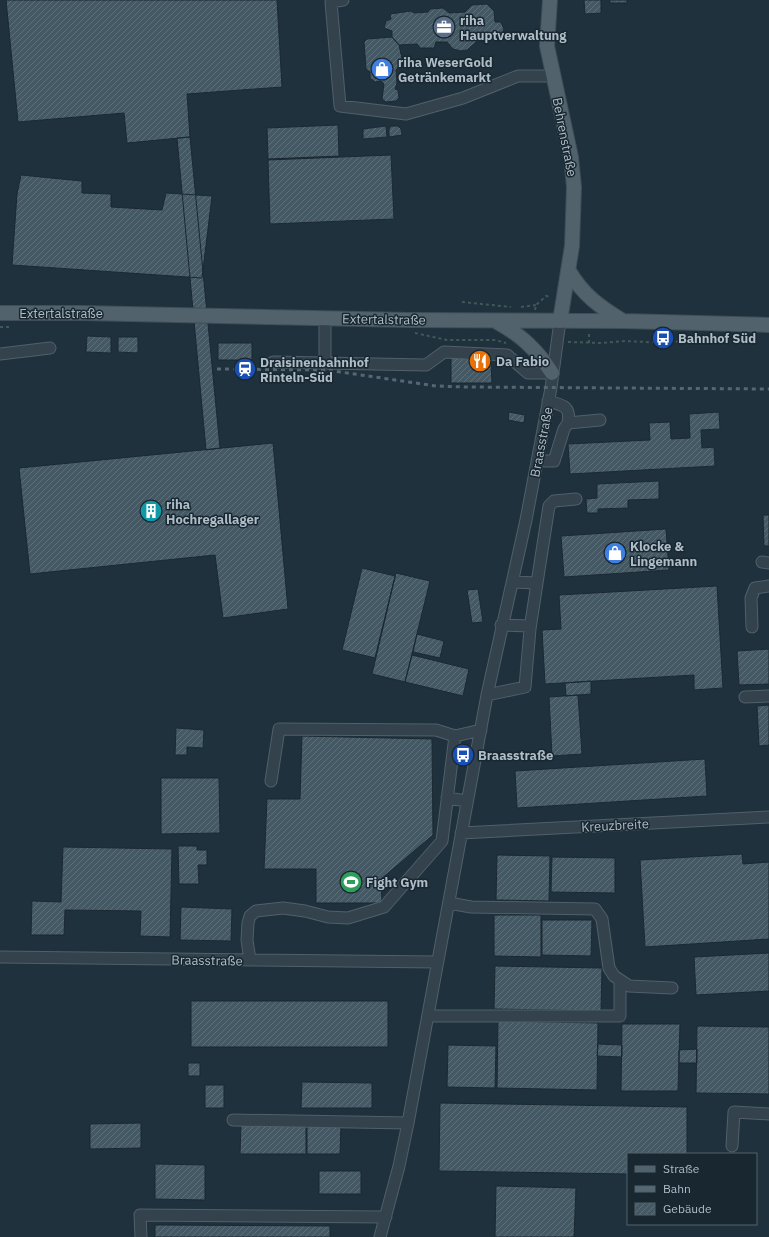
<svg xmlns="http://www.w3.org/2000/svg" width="769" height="1237" font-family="'IBM Plex Sans',sans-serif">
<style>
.building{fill:url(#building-hatch);stroke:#1b2932}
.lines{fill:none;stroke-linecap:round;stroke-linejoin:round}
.minor-casing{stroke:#516069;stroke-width:13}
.major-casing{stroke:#3f4e58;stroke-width:16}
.path{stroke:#3f5957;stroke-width:2;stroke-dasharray:3 3;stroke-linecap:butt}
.minor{stroke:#33424c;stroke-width:11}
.major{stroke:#51626c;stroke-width:14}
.rail{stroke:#546773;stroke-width:3;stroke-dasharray:4 4;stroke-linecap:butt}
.labels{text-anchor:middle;stroke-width:3;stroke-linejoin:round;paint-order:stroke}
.poi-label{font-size:13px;font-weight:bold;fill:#aebdc8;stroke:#192730;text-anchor:start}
.street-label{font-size:13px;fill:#aebdc8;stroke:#192730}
</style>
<defs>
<pattern id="building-hatch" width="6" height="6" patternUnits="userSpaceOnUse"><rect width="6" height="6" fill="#455965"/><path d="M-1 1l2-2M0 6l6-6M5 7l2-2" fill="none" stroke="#5d6f7a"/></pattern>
</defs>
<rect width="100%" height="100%" fill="#1f313c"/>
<path class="building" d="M6 0H277L282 87 187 94 190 137 127 143 124 113 18 122Z
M584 0H601V13L585 14Z
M610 0H627V3H610Z
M487 4 494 11 495 22H501L504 29 502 34 498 37 494 36 488 41 476 42 467 50 461 51 453 49 447 42H436L434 48H420L417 44 399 45 392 37V31L384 28 386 21 391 19 390 14 411 11 414 13 428 12 430 9 443 8 449 13 465 12 472 5Z
M392 37 399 45 403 63 396 70 397 83 395 89 398 90 399 98 396 101 386 102 382 99 384 84 381 81 375 82 370 78V72L366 69 364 42 367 39Z
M338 125 339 156 268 159 267 128Z
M386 126 387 137 363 139V129Z
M391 126H398L401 129 402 135 389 137V129Z
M190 137 220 448 206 450 177 138Z
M391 155 394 219 270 224 268 160Z
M21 175 82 181V193L111 194V207L162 210 166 193 212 196 202 278 12 265 17 194Z
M87 336 111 337V353L86 352Z
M118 337H138V353L118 352Z
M218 343H252V360H218Z
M451 358H487V363H491L492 383H451Z
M509 412 525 415 524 423 508 420Z
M719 412 720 429 701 430 702 448 714 447 715 466 570 474 568 444 650 440 649 423 670 422 671 439 690 438 689 414Z
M273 443 288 609 223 618 215 555 30 574 19 468Z
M659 481V499L628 500V508L598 509V513H587L586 499 597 498V484Z
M763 515H769V546H764Z
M666 529 669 570 564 577 561 536Z
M362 568 395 576 375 658 342 650Z
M396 573 430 581 405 682 372 674Z
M717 586 723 688 694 690V675L545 684 542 630 561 629 559 595Z
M478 589 483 622 472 623 467 590Z
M417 634 444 641 440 658 413 652Z
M769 649V684L739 685 737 651Z
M412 655 469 669 463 696 405 682Z
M591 681V694L566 696 565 683Z
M578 695 582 754 552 756 549 697Z
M769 705V745L759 746 757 706Z
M176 728 204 730 203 748 187 747V755H175Z
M302 736 432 739 433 835 381 879 382 903H316V869H264L267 799H300Z
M705 759 707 796 517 808 515 771Z
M161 778H219L220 833 161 834Z
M178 846H197V850H207V865H198L199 884H179Z
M63 847 172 849 170 937 140 936 141 911 65 910 64 935H31L32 901 61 902Z
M742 854 743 864 769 862V939L645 947 640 860Z
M497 855 550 856 549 901 496 900Z
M552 857 615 858V893L551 892Z
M181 907 232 909 231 941 180 940Z
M494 915H541V957L494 956Z
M542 920H592L591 956 542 955Z
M769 953V991L696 995 694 957Z
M495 966 602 968 601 1011 494 1009Z
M191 1001H388V1047H191Z
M498 1021 598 1023 597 1090 497 1088Z
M622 1024H680L678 1091H621Z
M697 1026 769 1027V1094L696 1093Z
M598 1044 622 1045V1057L597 1056Z
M448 1045 496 1046 495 1088 447 1087Z
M697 1049V1063H679V1050Z
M188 1063H200V1076H188Z
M302 1082 372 1083V1108H301Z
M205 1085H224V1108H205Z
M440 1103 687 1107V1154H628V1174L439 1171Z
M141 1123V1148L90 1149V1124Z
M241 1124H306V1154H240Z
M307 1124H341L340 1154H307Z
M155 1164 205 1165V1200L155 1199Z
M319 1171H361V1194H319Z
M496 1186 576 1188 574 1237H495Z
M155 1225 330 1226V1237H155Z"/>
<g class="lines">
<g class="minor-casing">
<path id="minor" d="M343 0 331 2 340 106 406 114 463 98 518 76H552
M325 318V364
M0 354 50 348
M273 362 426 365 444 352 507 355 528 373H552
M548 401C563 405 571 406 568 423
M537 461H554L564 429 568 423 600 420
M762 562 769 563
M537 583 549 506 554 501 576 499
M501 625 530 626
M752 627 751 598 755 588 769 586
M487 695 525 687 530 629 537 583 513 582
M745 697 769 696
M271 781 279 729 436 730 455 736
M447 798 467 801
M461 833 769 817
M449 903 471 907 595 909 602 919 609 968 614 976 629 986 672 988
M0 957 437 962
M250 960 247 940 248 923 250 916 256 911 283 908 305 911 328 917 348 918 384 907 442 841 455 736 481 730
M428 1016H620V982
M233 1120 408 1123
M732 1146 734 1112 769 1114
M141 1237 140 1215 386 1217
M380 1237 399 1166 408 1123 487 695 526 520 551 388 560 321"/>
</g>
<g class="major-casing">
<path id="major" d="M550 0 547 46 571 157 574 187 572 246 560 321
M569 271C583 295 600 307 623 321
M0 313H82L409 320 624 321 769 325
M497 322C521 335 537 350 552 373"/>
</g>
<path class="path" d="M462 302 511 307
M521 307 536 305
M535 310 536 305 546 296 551 297
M0 327H9
M415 333 447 340H495L506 343
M568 342 602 343 625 341 666 343 717 337
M589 343V333"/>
<use href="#minor" class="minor"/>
<use href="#major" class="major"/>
<path class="rail" d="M217 369 327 370 436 386 467 387 769 389"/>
</g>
<defs>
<g id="office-disc" transform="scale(1.15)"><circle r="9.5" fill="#5c6f8a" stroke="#192730"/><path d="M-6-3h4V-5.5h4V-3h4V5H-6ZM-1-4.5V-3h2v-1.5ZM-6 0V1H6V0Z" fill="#fff"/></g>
<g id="shop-disc" transform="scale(1.15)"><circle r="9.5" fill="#3f7fe0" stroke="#192730"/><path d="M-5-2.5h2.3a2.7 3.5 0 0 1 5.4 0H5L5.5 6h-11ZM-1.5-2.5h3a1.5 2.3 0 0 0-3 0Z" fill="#fff"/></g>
<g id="bus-disc" transform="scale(1.15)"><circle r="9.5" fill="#1a4fb4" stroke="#192730"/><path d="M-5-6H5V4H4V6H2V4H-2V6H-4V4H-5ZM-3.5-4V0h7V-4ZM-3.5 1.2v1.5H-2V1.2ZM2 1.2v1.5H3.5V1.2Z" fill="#fff"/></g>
<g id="restaurant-disc" transform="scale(1.15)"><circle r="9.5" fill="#e8710a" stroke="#192730"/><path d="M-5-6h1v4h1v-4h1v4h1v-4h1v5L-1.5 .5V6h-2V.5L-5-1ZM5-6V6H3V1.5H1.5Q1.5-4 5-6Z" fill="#fff"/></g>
<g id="station-disc" transform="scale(1.15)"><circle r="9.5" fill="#1a4fb4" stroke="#192730"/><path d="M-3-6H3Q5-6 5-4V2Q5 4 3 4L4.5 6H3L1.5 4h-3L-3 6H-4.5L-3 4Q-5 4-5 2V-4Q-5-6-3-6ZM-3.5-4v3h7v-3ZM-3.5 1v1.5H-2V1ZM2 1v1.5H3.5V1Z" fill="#fff"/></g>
<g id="building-disc" transform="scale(1.15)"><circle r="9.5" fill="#0f9aa8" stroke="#192730"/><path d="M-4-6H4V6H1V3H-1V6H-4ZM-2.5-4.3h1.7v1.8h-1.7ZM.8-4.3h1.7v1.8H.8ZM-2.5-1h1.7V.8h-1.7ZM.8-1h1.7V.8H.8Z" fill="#fff"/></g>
<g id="stadium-disc" transform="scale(1.15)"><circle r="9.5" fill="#2e9e5b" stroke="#192730"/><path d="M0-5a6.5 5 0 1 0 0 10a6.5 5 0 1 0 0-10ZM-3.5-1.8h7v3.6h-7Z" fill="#fff"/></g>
</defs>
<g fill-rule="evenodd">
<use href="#office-disc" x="444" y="27"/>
<use href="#shop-disc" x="382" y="69"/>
<use href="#bus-disc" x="663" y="338"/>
<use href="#restaurant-disc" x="480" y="361"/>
<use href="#station-disc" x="245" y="369"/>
<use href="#building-disc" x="151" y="511"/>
<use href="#shop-disc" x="615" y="553"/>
<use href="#bus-disc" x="463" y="755"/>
<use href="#stadium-disc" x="351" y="882"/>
</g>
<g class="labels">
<g class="poi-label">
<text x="460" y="25">riha<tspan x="460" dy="15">Hauptverwaltung</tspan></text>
<text x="398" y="67">riha WeserGold<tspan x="398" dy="15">Getränkemarkt</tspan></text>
<text x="678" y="343">Bahnhof Süd</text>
<text x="496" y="366">Da Fabio</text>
<text x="260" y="367">Draisinenbahnhof<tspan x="260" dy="15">Rinteln-Süd</tspan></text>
<text x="166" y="509">riha<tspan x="166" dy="15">Hochregallager</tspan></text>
<text x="630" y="551">Klocke &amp;<tspan x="630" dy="15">Lingemann</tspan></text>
<text x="478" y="760">Braasstraße</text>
<text x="366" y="887">Fight Gym</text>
</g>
<g class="street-label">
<text transform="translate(565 137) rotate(79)" y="5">Behrenstraße</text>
<text x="61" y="318">Extertalstraße</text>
<text transform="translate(384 319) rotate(1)" y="5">Extertalstraße</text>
<text transform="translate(541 442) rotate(-79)" y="5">Braasstraße</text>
<text transform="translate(615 825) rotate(-3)" y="5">Kreuzbreite</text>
<text transform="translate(207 960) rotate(1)" y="5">Braasstraße</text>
</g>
</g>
<rect x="627" y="1153" width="130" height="72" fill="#192730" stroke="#55636d"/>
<rect x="635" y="1166" width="20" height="6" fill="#51626c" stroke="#55636d"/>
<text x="663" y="1173" font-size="12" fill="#aebdc8">Straße</text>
<rect x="635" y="1186" width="20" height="6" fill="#546773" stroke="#55636d"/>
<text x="663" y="1193" font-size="12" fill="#aebdc8">Bahn</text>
<rect x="635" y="1203" width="20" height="12" fill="url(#building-hatch)" stroke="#55636d"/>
<text x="663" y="1213" font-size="12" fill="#aebdc8">Gebäude</text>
</svg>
